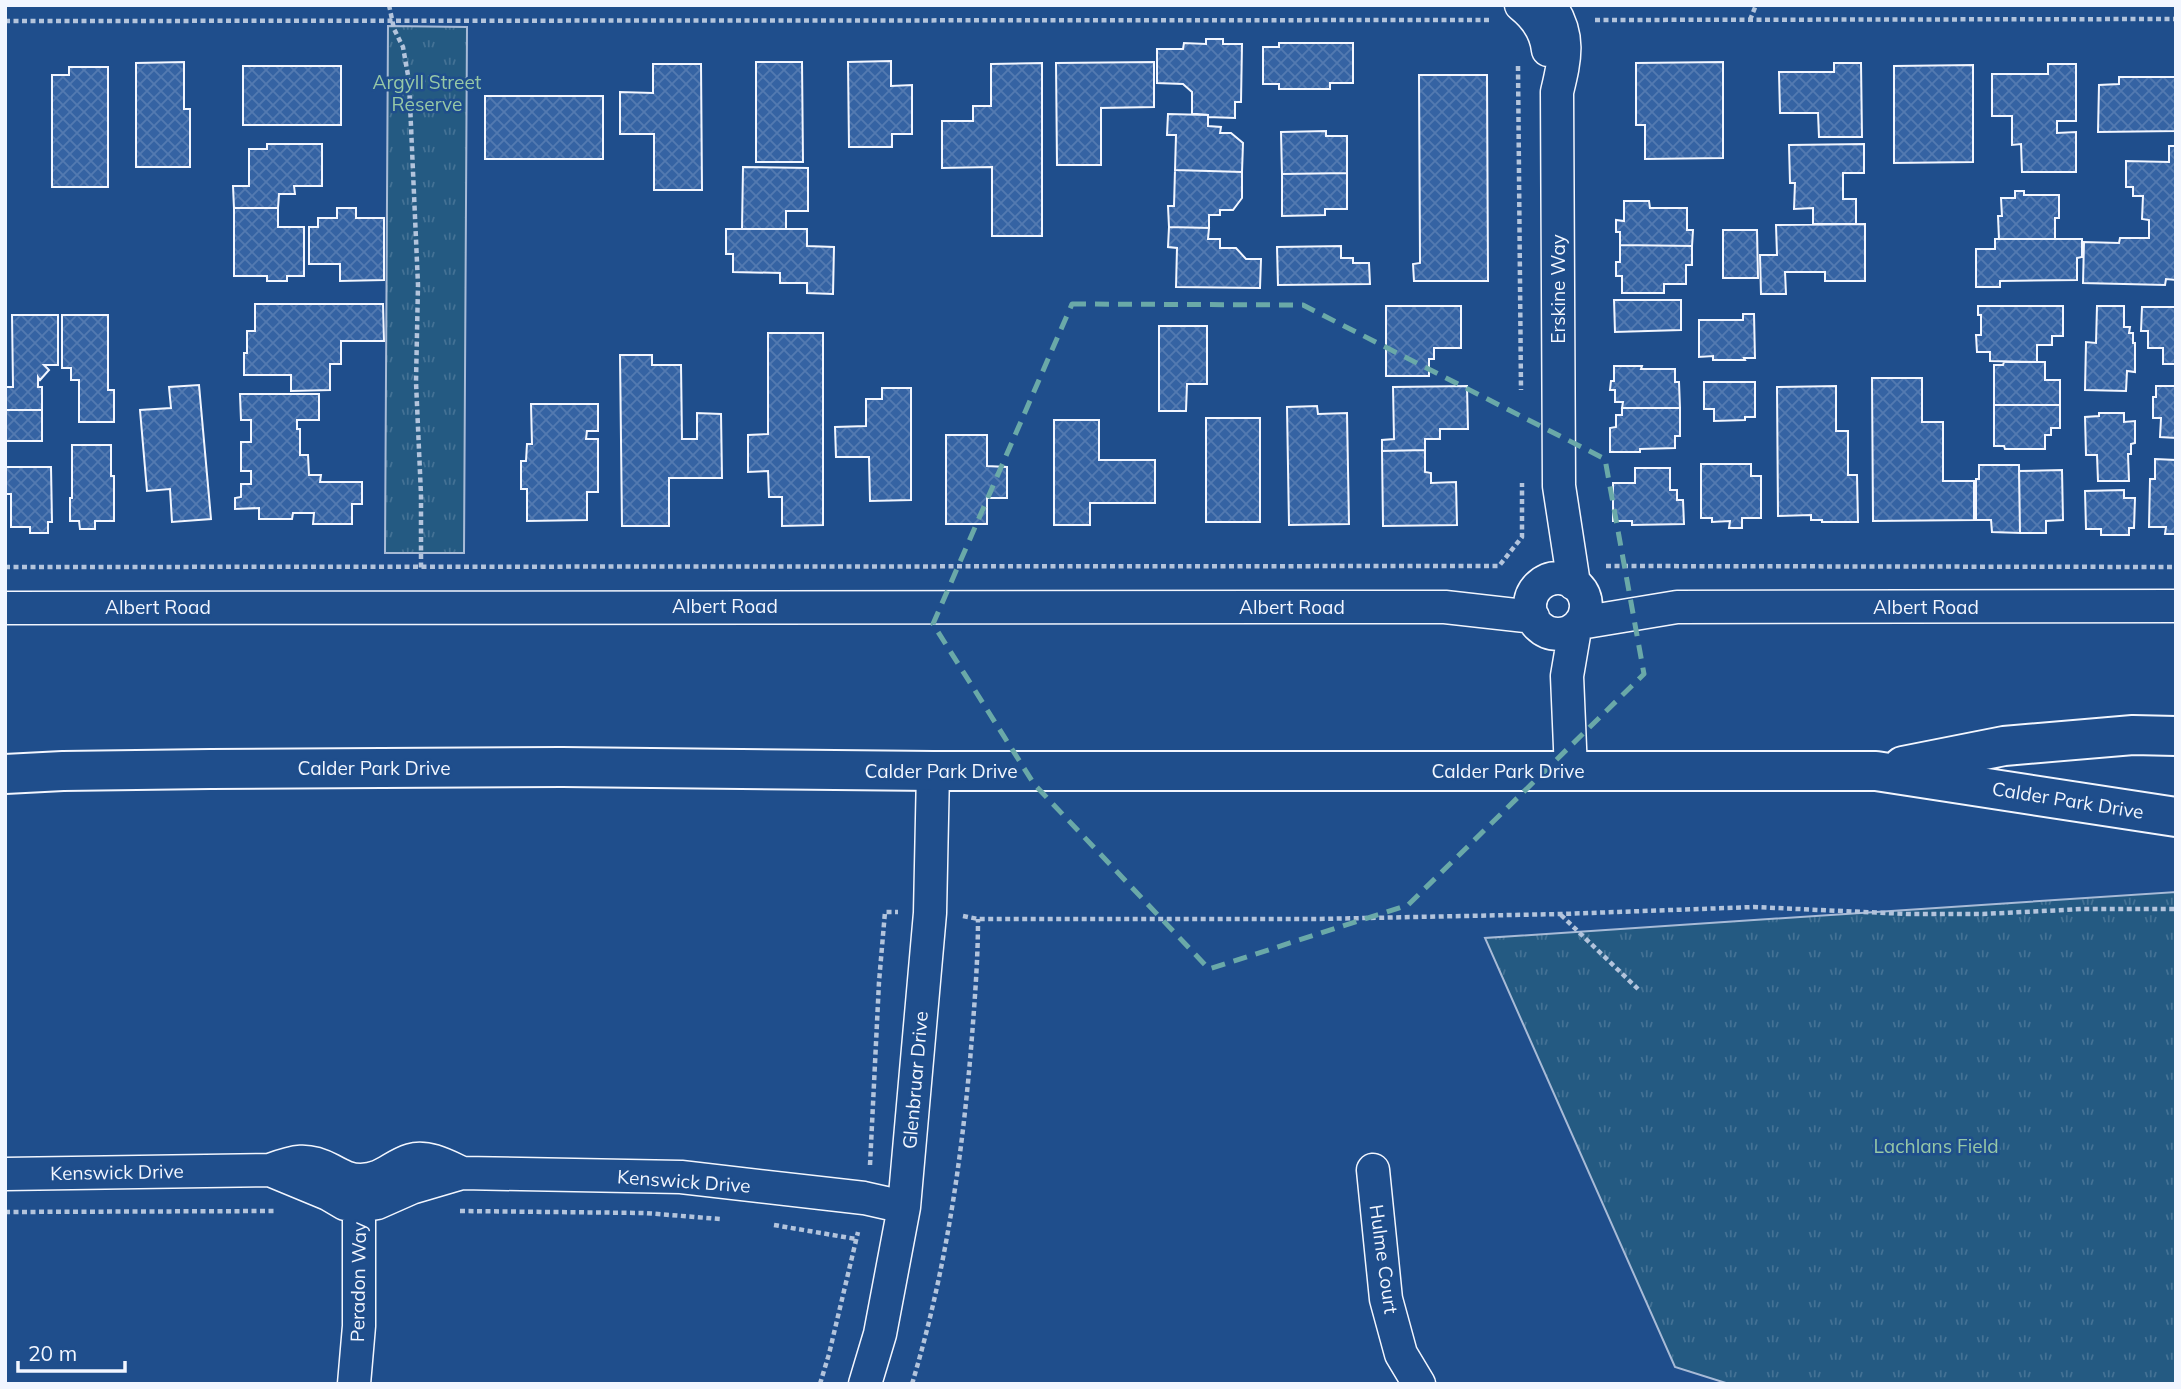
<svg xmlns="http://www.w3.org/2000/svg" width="2181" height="1389" font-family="Mulish,sans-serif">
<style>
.park{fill:url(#park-tufts);stroke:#a8bbd7;stroke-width:2}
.building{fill:url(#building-cross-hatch);stroke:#f2f6ff;stroke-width:2}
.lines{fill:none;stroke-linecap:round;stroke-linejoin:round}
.minor-casing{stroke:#f2f6ff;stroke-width:35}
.tertiary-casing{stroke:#f2f6ff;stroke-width:42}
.path{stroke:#b3c4dc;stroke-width:4.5;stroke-dasharray:5 3.5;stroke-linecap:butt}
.minor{stroke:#1f4e8c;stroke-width:32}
.tertiary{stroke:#1f4e8c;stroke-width:38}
.marked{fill:none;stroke:#6aa9a8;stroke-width:5;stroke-dasharray:14 9;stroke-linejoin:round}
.labels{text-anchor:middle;stroke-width:5;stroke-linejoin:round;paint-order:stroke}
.park-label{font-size:19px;fill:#97c8a6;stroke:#1f4e8c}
.street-label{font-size:19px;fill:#f2f6ff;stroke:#1f4e8c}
</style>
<defs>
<pattern id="park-tufts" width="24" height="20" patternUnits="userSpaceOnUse" patternTransform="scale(1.75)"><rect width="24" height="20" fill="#245a82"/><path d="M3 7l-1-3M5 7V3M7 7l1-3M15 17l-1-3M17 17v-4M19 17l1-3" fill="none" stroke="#447295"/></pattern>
<pattern id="building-cross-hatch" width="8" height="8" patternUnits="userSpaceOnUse" patternTransform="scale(1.75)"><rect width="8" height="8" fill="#3563a3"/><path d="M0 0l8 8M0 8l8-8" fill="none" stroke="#537ab1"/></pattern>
</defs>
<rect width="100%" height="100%" fill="#1f4e8c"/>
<path class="park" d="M388 26 467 27 464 553H385Z
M2176 892V1384H1729L1675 1367 1485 938Z"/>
<path class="building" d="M1206 39H1223V44H1242L1241 102H1235V118L1208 117V115L1192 114V92L1183 84 1157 83V49H1183L1184 43 1206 44Z
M1279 43H1353V83H1330V89H1279V84H1263V47H1279Z
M891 61V86L912 85V134H892V147H849L848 62Z
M184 62V109H190V167H136V63Z
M756 62H802L803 162H756Z
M1154 62V107L1101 108V165H1057L1056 63Z
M1723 62V158L1645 159V125H1636V63Z
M1042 63V236H992V167L942 168V121H973V106H991V64Z
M1834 63H1861L1862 137H1819L1818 113H1780L1779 72H1834Z
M653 64H701L702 190H654V134H620V92L653 93Z
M2048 64H2076V121H2057V133L2076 132V172H2022L2021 144 2012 145V116H1992V74H2048Z
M1973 65V162L1894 163V66Z
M243 66H341V125H243Z
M69 67H108V187H52V75H69Z
M1419 75H1487L1488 281H1414L1413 264 1420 263Z
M2119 77H2176V131L2098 132 2099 85 2119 84Z
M485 96H603V159H485Z
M1168 114 1208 115V126L1221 127 1220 133H1231L1243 143 1242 172 1175 170 1176 135H1167Z
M1326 131V136H1347V173L1282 174 1281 132Z
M267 144H322V186H294L295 194H279L278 208H234L233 186H249V149H267Z
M1864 144V173H1843V199H1856V224H1813V208L1794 209 1795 183H1790L1789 145Z
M2169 146H2176V280L2166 279 2165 285 2083 283 2084 242 2119 243 2120 238H2149V220L2142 219 2143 196H2133V187H2126V161L2169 162Z
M743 167 808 168V211H786V229H742Z
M1175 170 1242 172V198L1233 210H1220V215H1209V228L1169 227 1168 206H1174Z
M1347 173V209H1325V215L1282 216V174Z
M2015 191H2024V195H2059V218H2055V239H1999L1998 216H2002L2001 198H2015Z
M1624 201H1649L1650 208H1687V230H1693L1692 246 1620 245V232H1616V220L1624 221Z
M234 208H278V227H304V276H287V281H267V276H234Z
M337 208H356V218H384V280L340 281V264H309V227H318V218H337Z
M1865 224V281H1825V272H1785L1786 294H1761L1760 255H1777L1776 225Z
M1169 227 1209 228 1208 239H1220V248H1236L1246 259H1261L1260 288 1176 287 1177 248 1168 247Z
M726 229H807V246L834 247 833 294 807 293V283H780V273L733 272V254H726Z
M1723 230H1757L1758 278H1723Z
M1995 239H2082V257L2077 258V280L2000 281V287H1976V249H1995Z
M1620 245 1692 246V265H1686V284H1664V293H1622V276H1616V262H1620Z
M1341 246V258H1353V263H1369L1370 284 1278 285 1277 247Z
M1614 300H1681V330L1615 332Z
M255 304H383L384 341H341V364H330V390L291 391V375H244V353H247V331H255Z
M1386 306H1461V348H1434V359H1429V376H1386Z
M1978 306H2063V336H2052V345H2037V362L1990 361V352H1977L1976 335H1981V315H1978Z
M2097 306H2124V327H2130L2129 333H2133V343H2135V372L2127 371 2126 391 2085 390 2086 342 2096 343Z
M2142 307H2176V364H2163V348H2148V331H2141Z
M1743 314H1754L1755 358H1744L1745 360H1713V356L1699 357V320H1743Z
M12 315H58V365H44L49 370 40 380 38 377V387H42V410H5V387H13Z
M62 315H108V390H114V422H79V380H71V368H62Z
M1159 326H1207V384H1187L1186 411H1159Z
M768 333H823V525L782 526V497H769L768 471 748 472V435L768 434Z
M620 355H652V365H681L682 439H697V413L721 414 722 478H669V526H622Z
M2004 362H2045V380H2060V405H1994V365H2003Z
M1614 366H1642L1641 369H1675V382H1679L1680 408H1622L1623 402H1615V390H1610L1611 381H1614Z
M1872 378H1922V422H1943V481H1974V520L1873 521Z
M1704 382H1755V417H1745V420L1714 421V409H1704Z
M199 385 211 519 172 522 170 489 147 491 140 410 171 408 169 387Z
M1467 386 1468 429H1440V439H1425V450L1382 451V440L1394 439 1393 387Z
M1836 386V431H1848V475H1857L1858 522H1822V520H1811V515L1778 516 1777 387Z
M2156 386H2176V438L2160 437 2161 418H2153V397H2156Z
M882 388H911V500L870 501 869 457H836L835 427 866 426V399H882Z
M240 394H319V420H297V429H300V455H308L309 475H321L320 482H362V504H352V524H313L314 513H293L292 519H259V508L235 509V498L241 497V484H251V471H241V442H251V420H241Z
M531 404H598V431H587L586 439H598V492H587V520L527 521V489H521V461H526L527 444H532Z
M1994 405H2060V428H2051V435H2045V449H2005L2004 446H1994Z
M1317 406 1318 414 1347 413 1349 524 1289 525 1287 407Z
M1622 408H1680V436H1675V448L1640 449V452H1610V428L1616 427V415H1622Z
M5 410H42V441H5Z
M2099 413H2124V422L2135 421V443L2131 444V454H2128L2129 481H2098L2097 455H2086L2085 417 2099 416Z
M1206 418H1260V522H1206Z
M1054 420H1099V460H1155V503H1090V525H1054Z
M946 435H987V466L1007 467V498H987V524H946Z
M72 445H111V476H114V521H95V529H80L79 521H70V498H72Z
M1425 450V472L1431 473V483L1456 482 1457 525 1383 526 1382 451Z
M2155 459 2176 460V534H2165L2166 527H2149L2150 479H2155Z
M1701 464H1751V476H1761V518H1742V528H1729L1730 521 1712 522V518H1701Z
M1979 465H2019L2020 533 1992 532 1991 520H1976V479H1979Z
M5 467H51L52 522H48V533H30V527H11V494H5Z
M1635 468H1670V490H1677V500H1683L1684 524 1632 525V521H1613V483H1635Z
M2062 470 2063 520 2046 521V533H2020L2019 471Z
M2124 490V498H2135L2134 528H2129V535H2101V529H2086L2085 491Z"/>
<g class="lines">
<g class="minor-casing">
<path id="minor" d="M1521 5C1535 16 1546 32 1548 50
M1550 5C1571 35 1565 59 1557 92L1559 486 1574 584
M1530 606a28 28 0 1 1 56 0a28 28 0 1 1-56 0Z
M5 608 1445 607 1533 617
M1580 623 1677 607 2176 606
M1571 771 1567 676 1575 629
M270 1170 328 1194 345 1204 360 1206 377 1203 411 1188 462 1173 681 1177 864 1198 904 1207
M1373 1170 1386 1299 1401 1354 1419 1384
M5 1174 270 1170C294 1161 307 1157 331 1170 342 1176 349 1180 361 1180 385 1179 391 1166 411 1160 427 1155 447 1166 462 1173
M354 1384 359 1326V1185
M865 1384 880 1334 904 1207 930 913 933 771"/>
</g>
<g class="tertiary-casing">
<path id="tertiary" d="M1903 766 2004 746 2133 735 2176 736
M5 774 63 771 210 769 562 767 933 771H1876L2176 817"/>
</g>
<path class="path" d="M389 5 394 29 403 47 409 81 418 285 416 382 421 495V570
M1595 20 2176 19
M1750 20 1756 5
M5 21 1492 20
M1518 66 1521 390
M1606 566 2176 567
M5 567 1499 566 1522 537V483
M1561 915 1638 989
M963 916 978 919H1318L1561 914 1754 907 1908 914H1983L2083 909H2176
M870 1165 879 982 885 912H898
M460 1211 645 1213 720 1219
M5 1212 274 1211
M774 1225 856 1239
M820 1384 829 1354 858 1232
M912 1384C946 1271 963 1153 972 1036 975 997 978 958 978 919"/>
<use href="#minor" class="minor"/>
<use href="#tertiary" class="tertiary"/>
</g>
<path class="marked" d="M1072 304 1303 305 1605 459 1644 674 1408 905 1209 969 1034 784 933 624Z"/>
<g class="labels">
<g class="park-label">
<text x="427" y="89">Argyll Street<tspan x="427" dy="22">Reserve</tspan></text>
<text x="1936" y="1153">Lachlans Field</text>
</g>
<g class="street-label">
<text transform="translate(1558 289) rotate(-90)" y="7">Erskine Way</text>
<text x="725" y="613">Albert Road</text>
<text x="158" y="614">Albert Road</text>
<text x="1292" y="614">Albert Road</text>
<text x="1926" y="614">Albert Road</text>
<text x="374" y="775">Calder Park Drive</text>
<text x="941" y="778">Calder Park Drive</text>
<text x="1508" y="778">Calder Park Drive</text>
<text transform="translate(2068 800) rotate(9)" y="7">Calder Park Drive</text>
<text transform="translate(915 1080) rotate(-85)" y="7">Glenbruar Drive</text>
<text transform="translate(117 1172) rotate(-1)" y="7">Kenswick Drive</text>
<text transform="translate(684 1181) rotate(4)" y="7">Kenswick Drive</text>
<text transform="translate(1384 1259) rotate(82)" y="7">Hulme Court</text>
<text transform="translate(358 1282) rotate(-89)" y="7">Peradon Way</text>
</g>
</g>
<rect width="2181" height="1389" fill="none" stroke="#f2f6ff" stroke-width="14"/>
<path d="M18 1361v10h107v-10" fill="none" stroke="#f2f6ff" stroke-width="3.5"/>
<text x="28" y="1361" font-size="21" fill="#f2f6ff" stroke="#1f4e8c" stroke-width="5" paint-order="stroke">20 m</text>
</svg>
